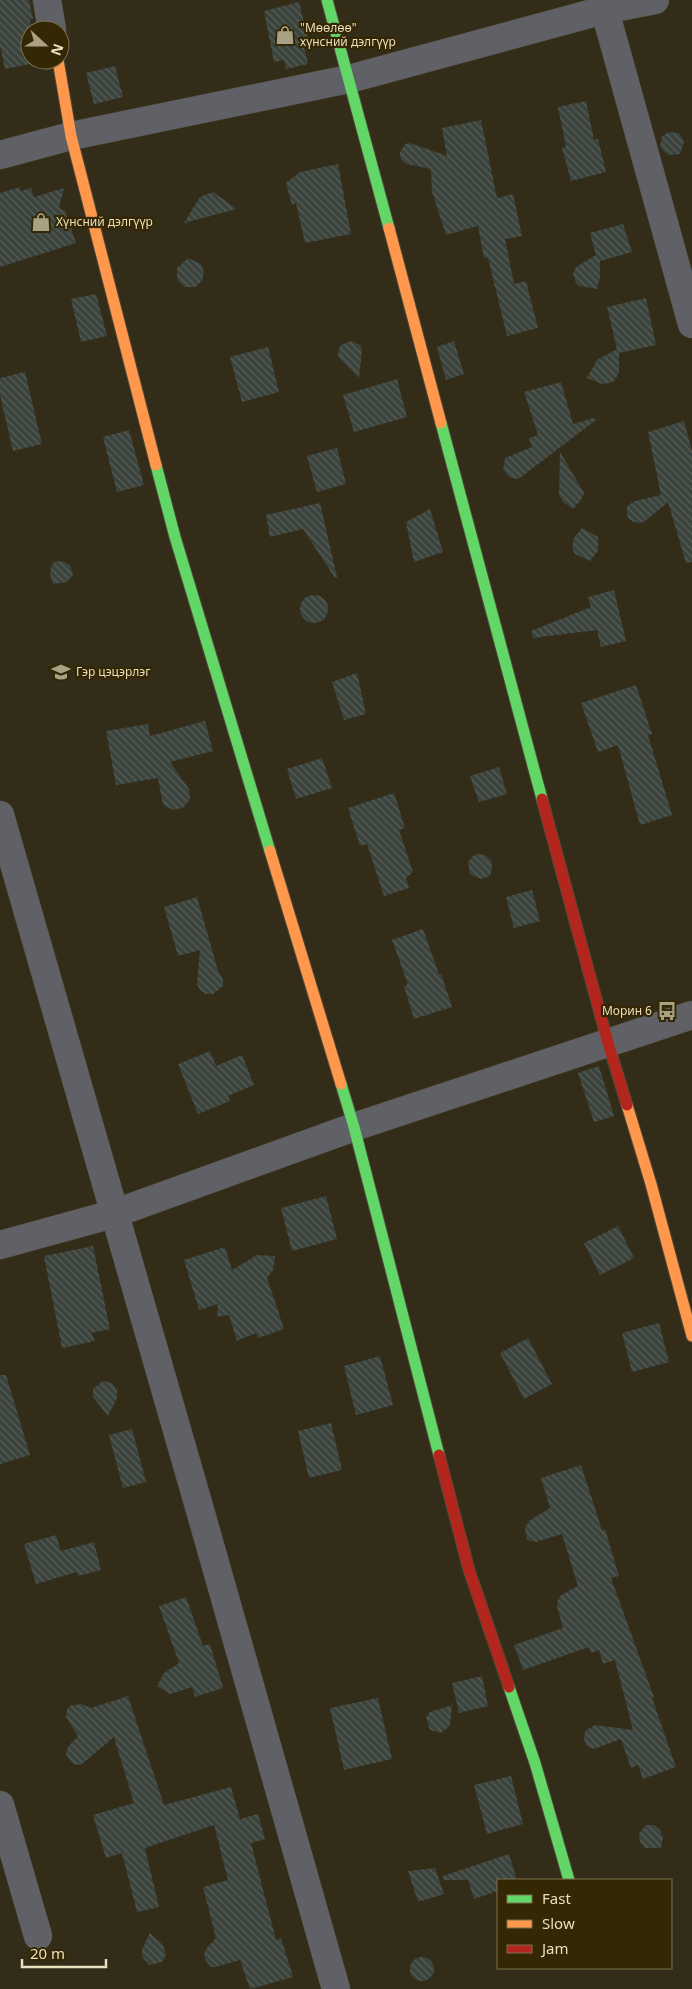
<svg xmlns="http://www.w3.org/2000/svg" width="692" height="1989" font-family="'Noto Sans',sans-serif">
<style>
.building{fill:url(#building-back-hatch)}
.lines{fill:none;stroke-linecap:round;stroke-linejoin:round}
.street-casing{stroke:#4e4836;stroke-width:29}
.fast-casing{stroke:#4e4836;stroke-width:13}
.slow-casing{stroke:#4e4836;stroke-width:13}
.jam-casing{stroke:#4e4836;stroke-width:13}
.street{stroke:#5f6167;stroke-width:28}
.fast{stroke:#63d668;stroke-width:11}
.slow{stroke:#ff974d;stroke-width:11}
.jam{stroke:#b3261e;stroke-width:11}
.labels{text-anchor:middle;stroke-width:4.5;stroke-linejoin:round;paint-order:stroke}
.poi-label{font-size:12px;fill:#eadfbe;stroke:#332803;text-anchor:start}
</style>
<defs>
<pattern id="building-back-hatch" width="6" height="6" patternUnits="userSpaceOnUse" patternTransform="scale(1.25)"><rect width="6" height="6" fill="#3b433d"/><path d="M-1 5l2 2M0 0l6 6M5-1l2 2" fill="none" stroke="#585e57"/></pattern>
</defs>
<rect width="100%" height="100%" fill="#332c19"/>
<path class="building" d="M0 0H29L33 19 30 20V64L5 69 0 45Z
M299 2 308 38 302 39 308 64 286 69 284 60 274 62 264 11Z
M115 66 123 97 94 104 86 73Z
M586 101 594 140 598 139 606 172 571 181 562 148 566 147 558 107Z
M481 120 497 198 513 194 522 236 505 239 514 284 526 281 538 328 507 336 488 258H484L478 226 446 235 432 192 431 169 407 164 402 161 400 156V152L405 144 410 143 447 156 442 128Z
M669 132 679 133 682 138 684 142 680 154 668 155 660 147 662 136Z
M338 164 351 234 305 243 296 203 292 205 286 183 300 172Z
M20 187 21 191 31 188 34 197 64 188 59 208 65 211 76 243 0 267V193Z
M213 192 237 209 184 223 200 197Z
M623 224 632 252 600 261V277L597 289 579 286 576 283 573 274 576 267 596 255 590 233Z
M188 258 201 264 204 273 202 281 195 287H185L178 281 177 277V268Z
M96 294 107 336 81 342 71 299Z
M646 298 656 345 619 353V373L614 381 610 383 602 384 587 378 597 360 617 349 607 307Z
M351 341 360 345 362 350 359 378 338 357 339 348 341 345Z
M454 341 464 374 446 380 437 347Z
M268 347 279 392 242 402 230 357Z
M25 372 42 444 13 451 0 395V378Z
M397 379 407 417 354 432 343 395Z
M561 382 573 424 594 418 596 420 521 477 517 479 509 477 503 469 505 458 532 447 529 438 538 435 524 392Z
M684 421 692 451V562L686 563 668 502 644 522 640 523 633 522 628 518 627 512V506L635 501 661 495 648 432Z
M129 430 144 485 117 492 103 437Z
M337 448 346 484 317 492 307 456Z
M560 452 584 493 581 500 573 509 563 502 559 495Z
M320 503 337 577 335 578 303 529 270 537 266 515Z
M430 509 443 552 414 562 406 522Z
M582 528 598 537V551L590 561 575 554 572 547 574 538Z
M62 561 70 565 73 575 67 582 53 584 50 574 51 567 54 562Z
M614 590 626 641 601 647 597 630 533 638 531 631 591 607 588 597Z
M300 609a14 14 0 1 1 28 0a14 14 0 1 1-28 0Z
M357 673 366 714 344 720 332 682Z
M636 685 652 734 648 735 672 815 640 825 618 745 598 752 581 703Z
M205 721 213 751 170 762 189 789 190 799 184 807 175 810 166 807 163 804 158 778 116 785 106 731 148 724 150 736Z
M322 758 332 788 296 799 287 769Z
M499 767 507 794 479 802 470 776Z
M394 793 405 828 399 830 413 872 406 878 409 888 384 896 367 844 360 846 348 808Z
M477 854 485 855 491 860 492 868 490 876 481 879 470 874 468 862 473 856Z
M532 890 540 921 514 928 506 897Z
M197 897 218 971 223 979V986L213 994H206L200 990 197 984 200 950 178 956 164 907Z
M423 929 439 974H441L452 1007 414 1019 404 986 408 984 392 940Z
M210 1051 216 1066 242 1055 254 1085 228 1096 230 1101 198 1114 178 1064Z
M599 1066 614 1116 594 1122 578 1073Z
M326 1196 337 1239 292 1251 281 1208Z
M618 1226 634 1258 600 1275 584 1243Z
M93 1246 110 1329 91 1333 95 1341 62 1348 44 1256Z
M225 1247 232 1270 257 1255 275 1256 273 1270 267 1278 284 1329 258 1338 256 1333 237 1341 229 1315 217 1317 218 1304 199 1310 184 1260Z
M659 1323 669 1362 632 1372 622 1333Z
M528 1338 552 1384 524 1399 500 1353Z
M380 1356 393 1405 356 1415 344 1366Z
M0 1375H6L30 1455 0 1464Z
M103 1381 112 1383 117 1390V1398L108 1416 93 1397V1389Z
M331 1423 342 1470 309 1478 298 1431Z
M132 1429 146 1482 123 1488 109 1435Z
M581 1465 602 1530 605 1529 619 1576 611 1578 654 1697 652 1698 676 1767 643 1779 638 1765 631 1768 621 1739 594 1749 587 1746 584 1739 585 1731 595 1725 633 1730 615 1660 603 1664 599 1650 591 1653 589 1647 523 1670 514 1645 563 1628 557 1606 558 1600 561 1595 578 1586 562 1534 536 1542 527 1540 525 1528 529 1521 550 1508 541 1478Z
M56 1535 61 1551 94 1542 101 1570 78 1576 77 1572 36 1584 24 1544Z
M186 1597 203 1646 210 1644 223 1688 195 1697 192 1687 170 1694 157 1686 164 1673 179 1663 159 1606Z
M482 1676 488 1706 459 1713 452 1683Z
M128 1696 164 1805 231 1787 240 1819 258 1814 265 1839 251 1843 276 1940 281 1938 293 1977 250 1989 240 1960 215 1967H211L206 1961 204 1955 206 1949 216 1938 203 1887 228 1880 214 1825 145 1848 159 1907 137 1912 122 1853 106 1858 93 1815 134 1803 114 1737 81 1765 73 1764 66 1755 68 1747 78 1736 66 1717 67 1709 70 1706 81 1704 91 1708Z
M378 1698 392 1759 344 1770 330 1708Z
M452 1705 450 1725 447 1728 441 1733 430 1730 426 1718 430 1712Z
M511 1776 523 1824 487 1834 474 1785Z
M646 1825H654L660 1830 663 1837 661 1848H645L640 1842 639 1834Z
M509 1854 517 1880H498V1891L474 1899 468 1880H443V1876Z
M435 1868 444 1894 418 1902 408 1871Z
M150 1933 163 1945 166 1955 162 1962 150 1965 143 1958 142 1954V1950Z
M410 1969a12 12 0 1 1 24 0a12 12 0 1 1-24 0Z"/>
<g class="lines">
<g class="street-casing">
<path id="street" d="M47 0 52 30
M602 0 692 324
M0 155 71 136 349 79 604 10 655 0
M0 815C111 1206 227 1597 336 1989
M0 1245 113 1214 354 1127 692 1015
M0 1805 38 1936"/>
</g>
<g class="fast-casing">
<path id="fast" d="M327 0 389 228
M441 423 542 799
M156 465 175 537 270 851
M341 1084 354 1127 439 1455
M509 1687 535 1763 569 1880"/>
</g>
<g class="slow-casing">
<path id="slow" d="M58 60 71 136 156 465
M389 228 441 423
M270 851 341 1084
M627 1105 651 1184 692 1336"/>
</g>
<g class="jam-casing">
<path id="jam" d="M542 799 608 1043 627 1105
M439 1455 469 1570 509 1687"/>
</g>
<use href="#street" class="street"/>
<use href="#fast" class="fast"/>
<use href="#slow" class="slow"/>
<use href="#jam" class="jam"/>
</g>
<defs>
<g id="shop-bare" transform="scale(1.5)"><path d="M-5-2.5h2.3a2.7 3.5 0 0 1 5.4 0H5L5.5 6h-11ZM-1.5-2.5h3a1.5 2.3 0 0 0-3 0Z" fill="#aaa084" stroke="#332803" stroke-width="2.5" paint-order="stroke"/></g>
<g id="school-bare" transform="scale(1.5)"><path d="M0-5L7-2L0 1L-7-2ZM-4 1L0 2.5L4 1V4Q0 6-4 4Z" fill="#aaa084" stroke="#332803" stroke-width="2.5" paint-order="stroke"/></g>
<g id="bus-bare" transform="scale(1.5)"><path d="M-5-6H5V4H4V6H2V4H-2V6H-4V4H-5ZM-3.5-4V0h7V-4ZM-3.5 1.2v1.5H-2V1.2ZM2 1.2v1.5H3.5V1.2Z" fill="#aaa084" stroke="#332803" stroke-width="2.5" paint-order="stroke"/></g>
</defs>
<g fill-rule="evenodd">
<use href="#shop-bare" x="285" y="35"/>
<use href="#shop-bare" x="41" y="222"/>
<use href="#school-bare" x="61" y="672"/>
<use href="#bus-bare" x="667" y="1011"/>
</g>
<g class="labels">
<g class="poi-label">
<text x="300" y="32">"Мөөлөө"<tspan x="300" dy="14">хүнсний дэлгүүр</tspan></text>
<text x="56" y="226">Хүнсний дэлгүүр</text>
<text x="76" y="676">Гэр цэцэрлэг</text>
<text x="652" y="1015" text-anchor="end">Морин 6</text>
</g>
</g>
<rect x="497" y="1879" width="175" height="90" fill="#332803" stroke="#7c714e"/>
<rect x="507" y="1895" width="25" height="8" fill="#63d668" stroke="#7c714e"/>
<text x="542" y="1904" font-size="15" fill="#eadfbe">Fast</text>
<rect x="507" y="1920" width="25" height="8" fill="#ff974d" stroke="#7c714e"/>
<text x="542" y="1929" font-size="15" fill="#eadfbe">Slow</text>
<rect x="507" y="1945" width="25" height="8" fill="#b3261e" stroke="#7c714e"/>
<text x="542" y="1954" font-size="15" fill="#eadfbe">Jam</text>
<g transform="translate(45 45) rotate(111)"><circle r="24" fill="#332803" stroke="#7c714e"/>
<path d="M0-4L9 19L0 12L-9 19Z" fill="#aaa084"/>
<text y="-8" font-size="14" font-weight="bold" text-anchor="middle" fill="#eadfbe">N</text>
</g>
<path d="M22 1959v8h84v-8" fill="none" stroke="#eadfbe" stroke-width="2.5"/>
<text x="30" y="1959" font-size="15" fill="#eadfbe" stroke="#332803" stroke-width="4" paint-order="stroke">20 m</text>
</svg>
